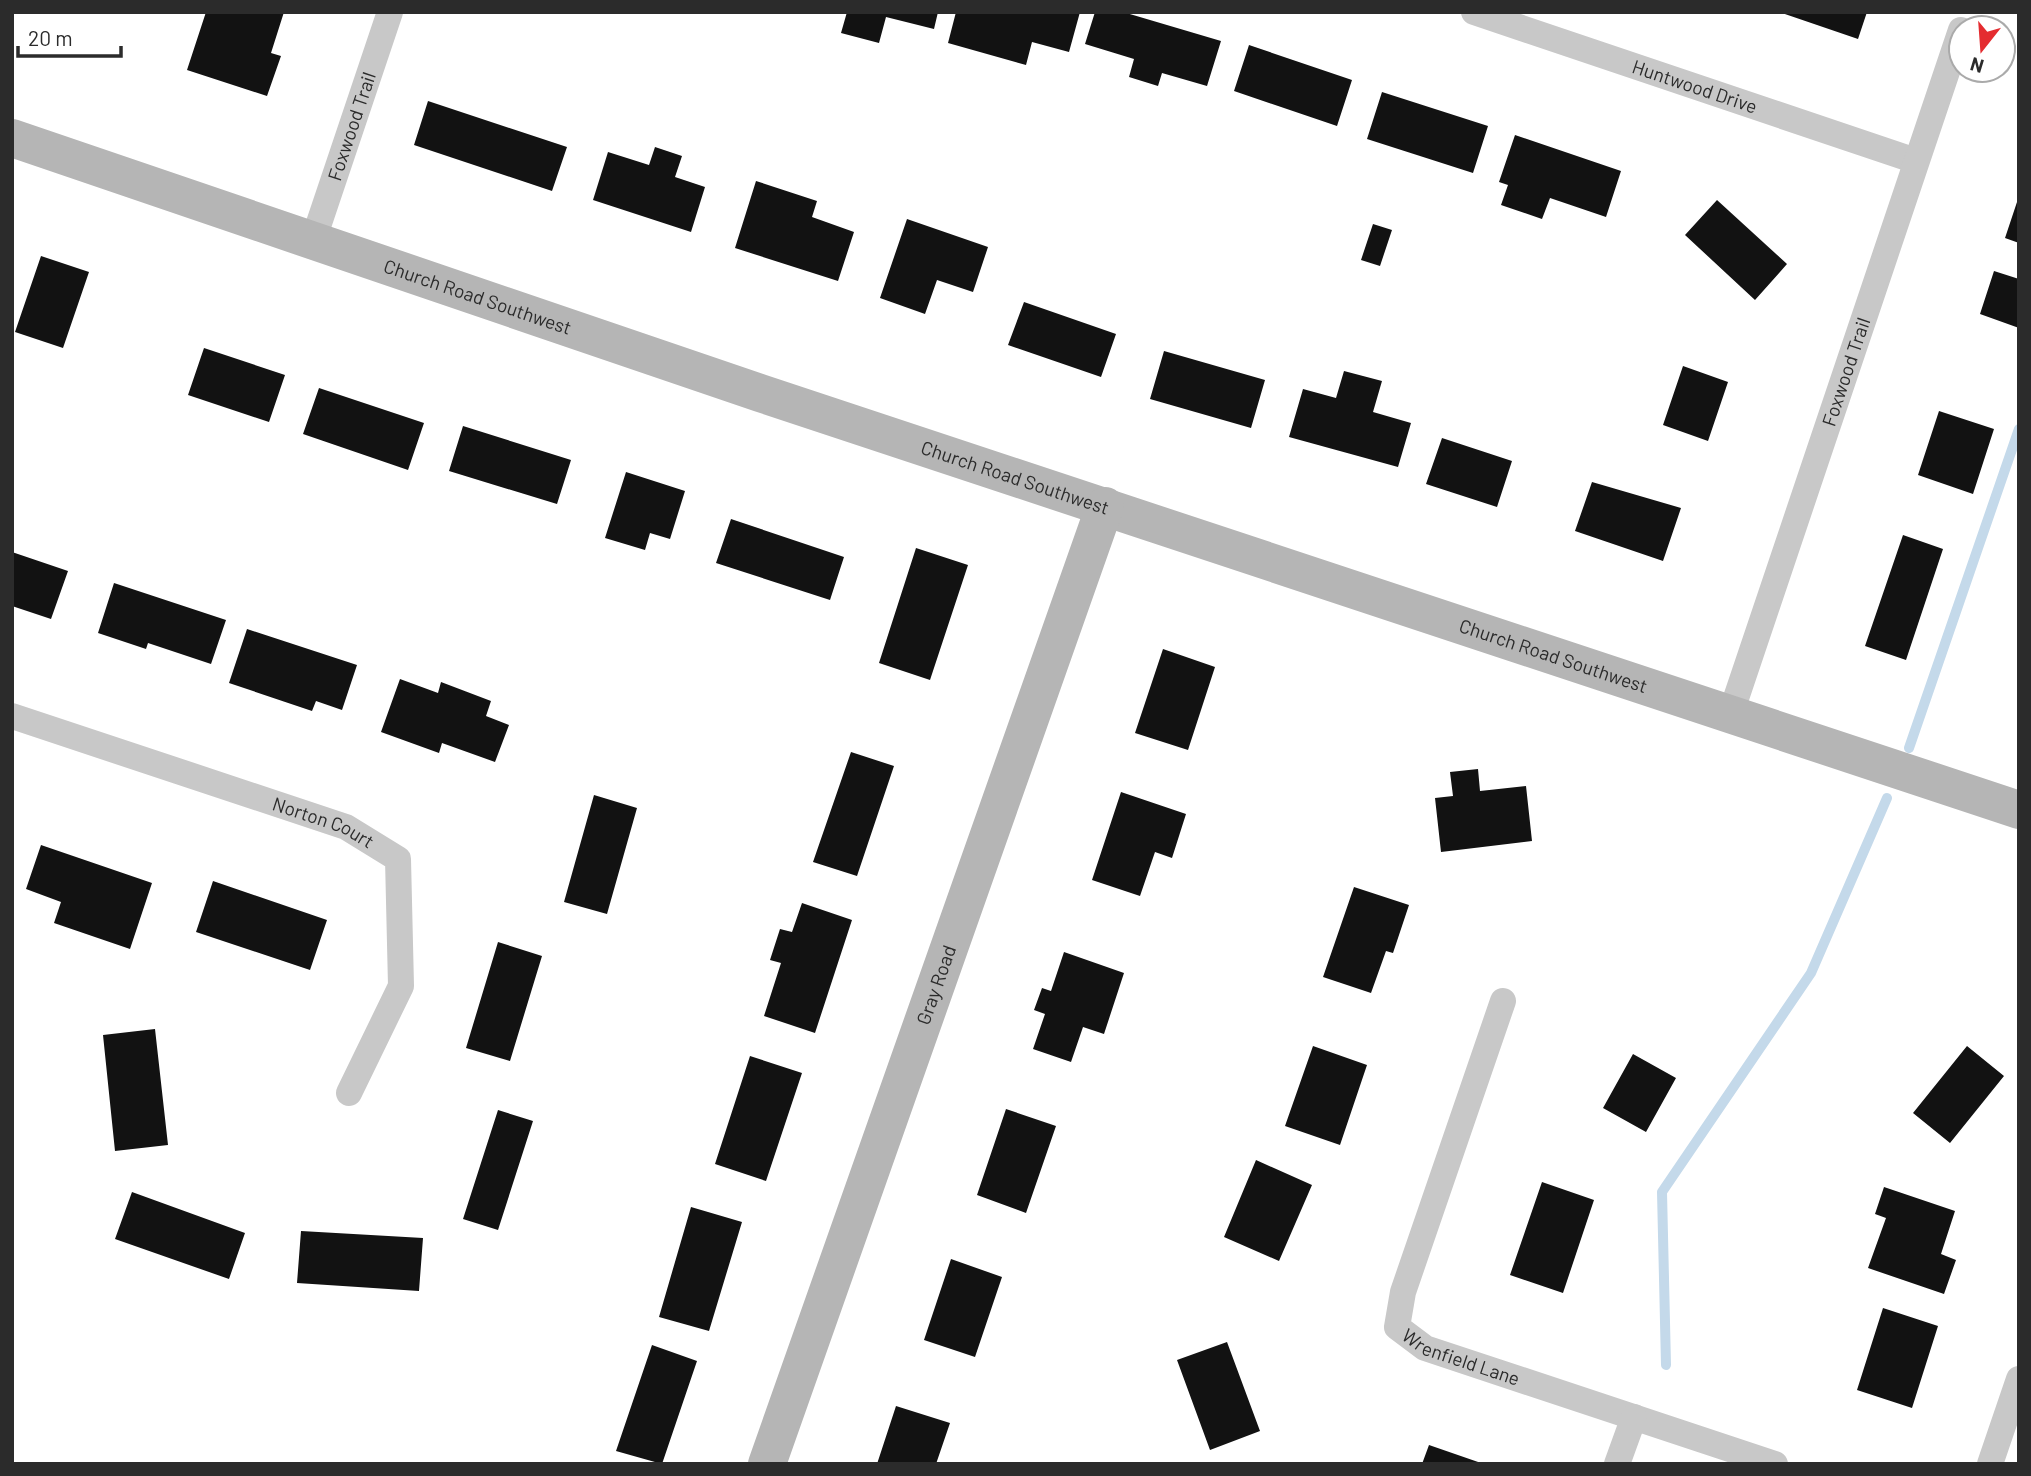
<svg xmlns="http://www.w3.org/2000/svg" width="2031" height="1476" font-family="Barlow,sans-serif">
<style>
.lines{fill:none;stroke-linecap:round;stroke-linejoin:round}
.stream{stroke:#c4d9ea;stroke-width:10}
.building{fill:#121212}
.street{stroke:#c8c8c8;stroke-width:26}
.secondary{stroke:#b5b5b5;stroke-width:38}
.labels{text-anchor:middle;stroke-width:7;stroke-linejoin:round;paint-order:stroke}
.street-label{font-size:19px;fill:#2b2b2b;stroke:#fff}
</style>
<rect width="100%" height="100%" fill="#fff"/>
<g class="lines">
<path class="stream" d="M1909 748 2019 429
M1666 1365 1662 1192 1811 973 1887 798"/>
</g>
<path class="building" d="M206 12H284L271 53 281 56 267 96 187 70Z
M847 12H938L934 29 886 17 879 43 841 33Z
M956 12H1080L1069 52 1032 42 1026 65 948 43Z
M1095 12H1123L1221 41 1207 86 1162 73 1158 86 1129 77 1134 59 1085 44Z
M1779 12H1867L1858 39Z
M1249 45 1352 80 1337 126 1234 91Z
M1382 92 1488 126 1473 173 1367 139Z
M428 101 567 147 552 191 414 145Z
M1515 135 1621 171 1606 217 1550 198 1542 219 1501 205 1508 185 1499 182Z
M655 147 682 156 675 177 705 187 691 232 593 200 608 152 649 165Z
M756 181 817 201 812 217 854 232 838 281 735 248Z
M2018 199H2019V243L2005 238Z
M1717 200 1787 264 1755 300 1685 235Z
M907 219 988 247 973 292 937 280 925 314 880 298Z
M1373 224 1392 230 1380 266 1361 260Z
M41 256 89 272 63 348 15 332Z
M1994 271 2019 279V328L1980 314Z
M1024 302 1116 334 1101 377 1008 345Z
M204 348 285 375 269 422 188 395Z
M1164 351 1265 380 1251 428 1150 399Z
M1683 366 1728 382 1708 441 1663 425Z
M1344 371 1382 381 1373 412 1411 423 1398 467 1289 437 1303 389 1336 398Z
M319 388 424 423 408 470 303 434Z
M1939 411 1994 429 1973 494 1918 475Z
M463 426 571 460 557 504 449 471Z
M1442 438 1512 461 1497 507 1426 484Z
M626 472 685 491 670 539 650 533 645 550 605 538Z
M1592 482 1681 508 1663 561 1575 531Z
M731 519 844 557 830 600 716 563Z
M1903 535 1943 549 1906 660 1865 646Z
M916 548 968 565 930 680 879 663Z
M12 552 68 571 51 619 12 606Z
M114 583 226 620 211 664 148 643 146 649 98 633Z
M247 629 357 665 342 710 316 701 312 711 229 683Z
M1163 649 1215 667 1188 750 1135 733Z
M400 679 438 693 441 682 491 701 486 716 509 725 495 762 442 743 439 753 381 732Z
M851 752 894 766 857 876 813 862Z
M1478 769 1480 791 1526 786 1532 841 1441 852 1435 798 1453 796 1450 772Z
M1121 792 1186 814 1172 858 1155 852 1140 896 1092 880Z
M594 795 637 808 607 914 564 902Z
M41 845 152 883 130 949 54 923 61 902 26 889Z
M213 881 327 920 310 970 196 932Z
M1354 887 1409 905 1393 953 1386 951 1371 993 1323 977Z
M802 903 852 920 815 1033 764 1016 781 963 770 960 780 929 792 932Z
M498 942 542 956 510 1061 466 1048Z
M1064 952 1124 973 1104 1034 1083 1027 1071 1062 1033 1049 1045 1014 1034 1010 1042 988 1051 991Z
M155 1029 168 1145 115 1151 103 1035Z
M1313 1046 1367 1065 1340 1145 1285 1126Z
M1967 1046 2004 1076 1950 1143 1913 1113Z
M1633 1054 1676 1078 1646 1132 1603 1108Z
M750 1056 802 1073 766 1181 715 1164Z
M1006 1109 1056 1126 1026 1213 977 1195Z
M498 1110 533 1121 498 1230 463 1219Z
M1256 1160 1312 1185 1279 1261 1224 1237Z
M1542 1182 1594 1200 1563 1293 1510 1275Z
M1884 1187 1955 1211 1941 1254 1956 1260 1944 1294 1868 1268 1886 1218 1875 1214Z
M132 1192 245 1233 229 1279 115 1239Z
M691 1207 742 1222 709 1331 659 1317Z
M301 1231 423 1238 419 1291 297 1283Z
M951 1259 1002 1277 975 1357 924 1340Z
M1883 1308 1938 1326 1912 1408 1857 1390Z
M1227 1342 1260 1431 1210 1450 1177 1360Z
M652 1345 697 1361 662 1464 616 1451Z
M896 1406 950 1423 936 1464H877Z
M1429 1445 1481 1463V1464H1422Z"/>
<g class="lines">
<g class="street">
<path id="s1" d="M1474 12 1916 161"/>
<path id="s2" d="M313 241 390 12"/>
<path id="s3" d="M1731 713 1961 30"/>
<path id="s4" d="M12 716 346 827 398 859 401 986 349 1093"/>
<path id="s5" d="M1503 1001 1403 1292 1397 1327 1425 1348 1775 1464"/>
<path d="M1617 1464 1634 1417"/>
<path d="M1990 1464 2019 1379"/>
</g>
<g class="secondary">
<path id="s6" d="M12 138 760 393 2019 810"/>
<path id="s7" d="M767 1464 1105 506"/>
</g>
</g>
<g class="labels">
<g class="street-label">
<text dy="7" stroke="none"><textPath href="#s1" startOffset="233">Huntwood Drive</textPath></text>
<text dy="7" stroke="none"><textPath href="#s2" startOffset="121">Foxwood Trail</textPath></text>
<text dy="7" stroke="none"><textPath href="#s6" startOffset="492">Church Road Southwest</textPath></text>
<text dy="7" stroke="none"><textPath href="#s3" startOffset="360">Foxwood Trail</textPath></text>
<text dy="7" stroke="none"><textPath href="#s6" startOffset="1059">Church Road Southwest</textPath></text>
<text dy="7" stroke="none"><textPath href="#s6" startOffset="1626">Church Road Southwest</textPath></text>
<text dy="7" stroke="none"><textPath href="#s4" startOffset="329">Norton Court</textPath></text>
<text dy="7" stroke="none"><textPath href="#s7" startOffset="508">Gray Road</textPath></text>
<text dy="7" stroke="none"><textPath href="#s5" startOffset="415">Wrenfield Lane</textPath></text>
</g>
</g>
<rect width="2031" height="1476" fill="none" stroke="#2b2b2b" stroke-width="28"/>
<g transform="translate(1982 49) rotate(197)"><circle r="33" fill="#ffffff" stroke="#aaaaaa" stroke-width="2"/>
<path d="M0-5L12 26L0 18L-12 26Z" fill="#e42c30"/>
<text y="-10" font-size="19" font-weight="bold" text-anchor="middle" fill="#2b2b2b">N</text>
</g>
<path d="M18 46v10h103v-10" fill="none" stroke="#2b2b2b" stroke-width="3.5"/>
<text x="28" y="46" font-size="21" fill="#2b2b2b" stroke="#ffffff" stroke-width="5" paint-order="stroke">20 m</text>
</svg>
